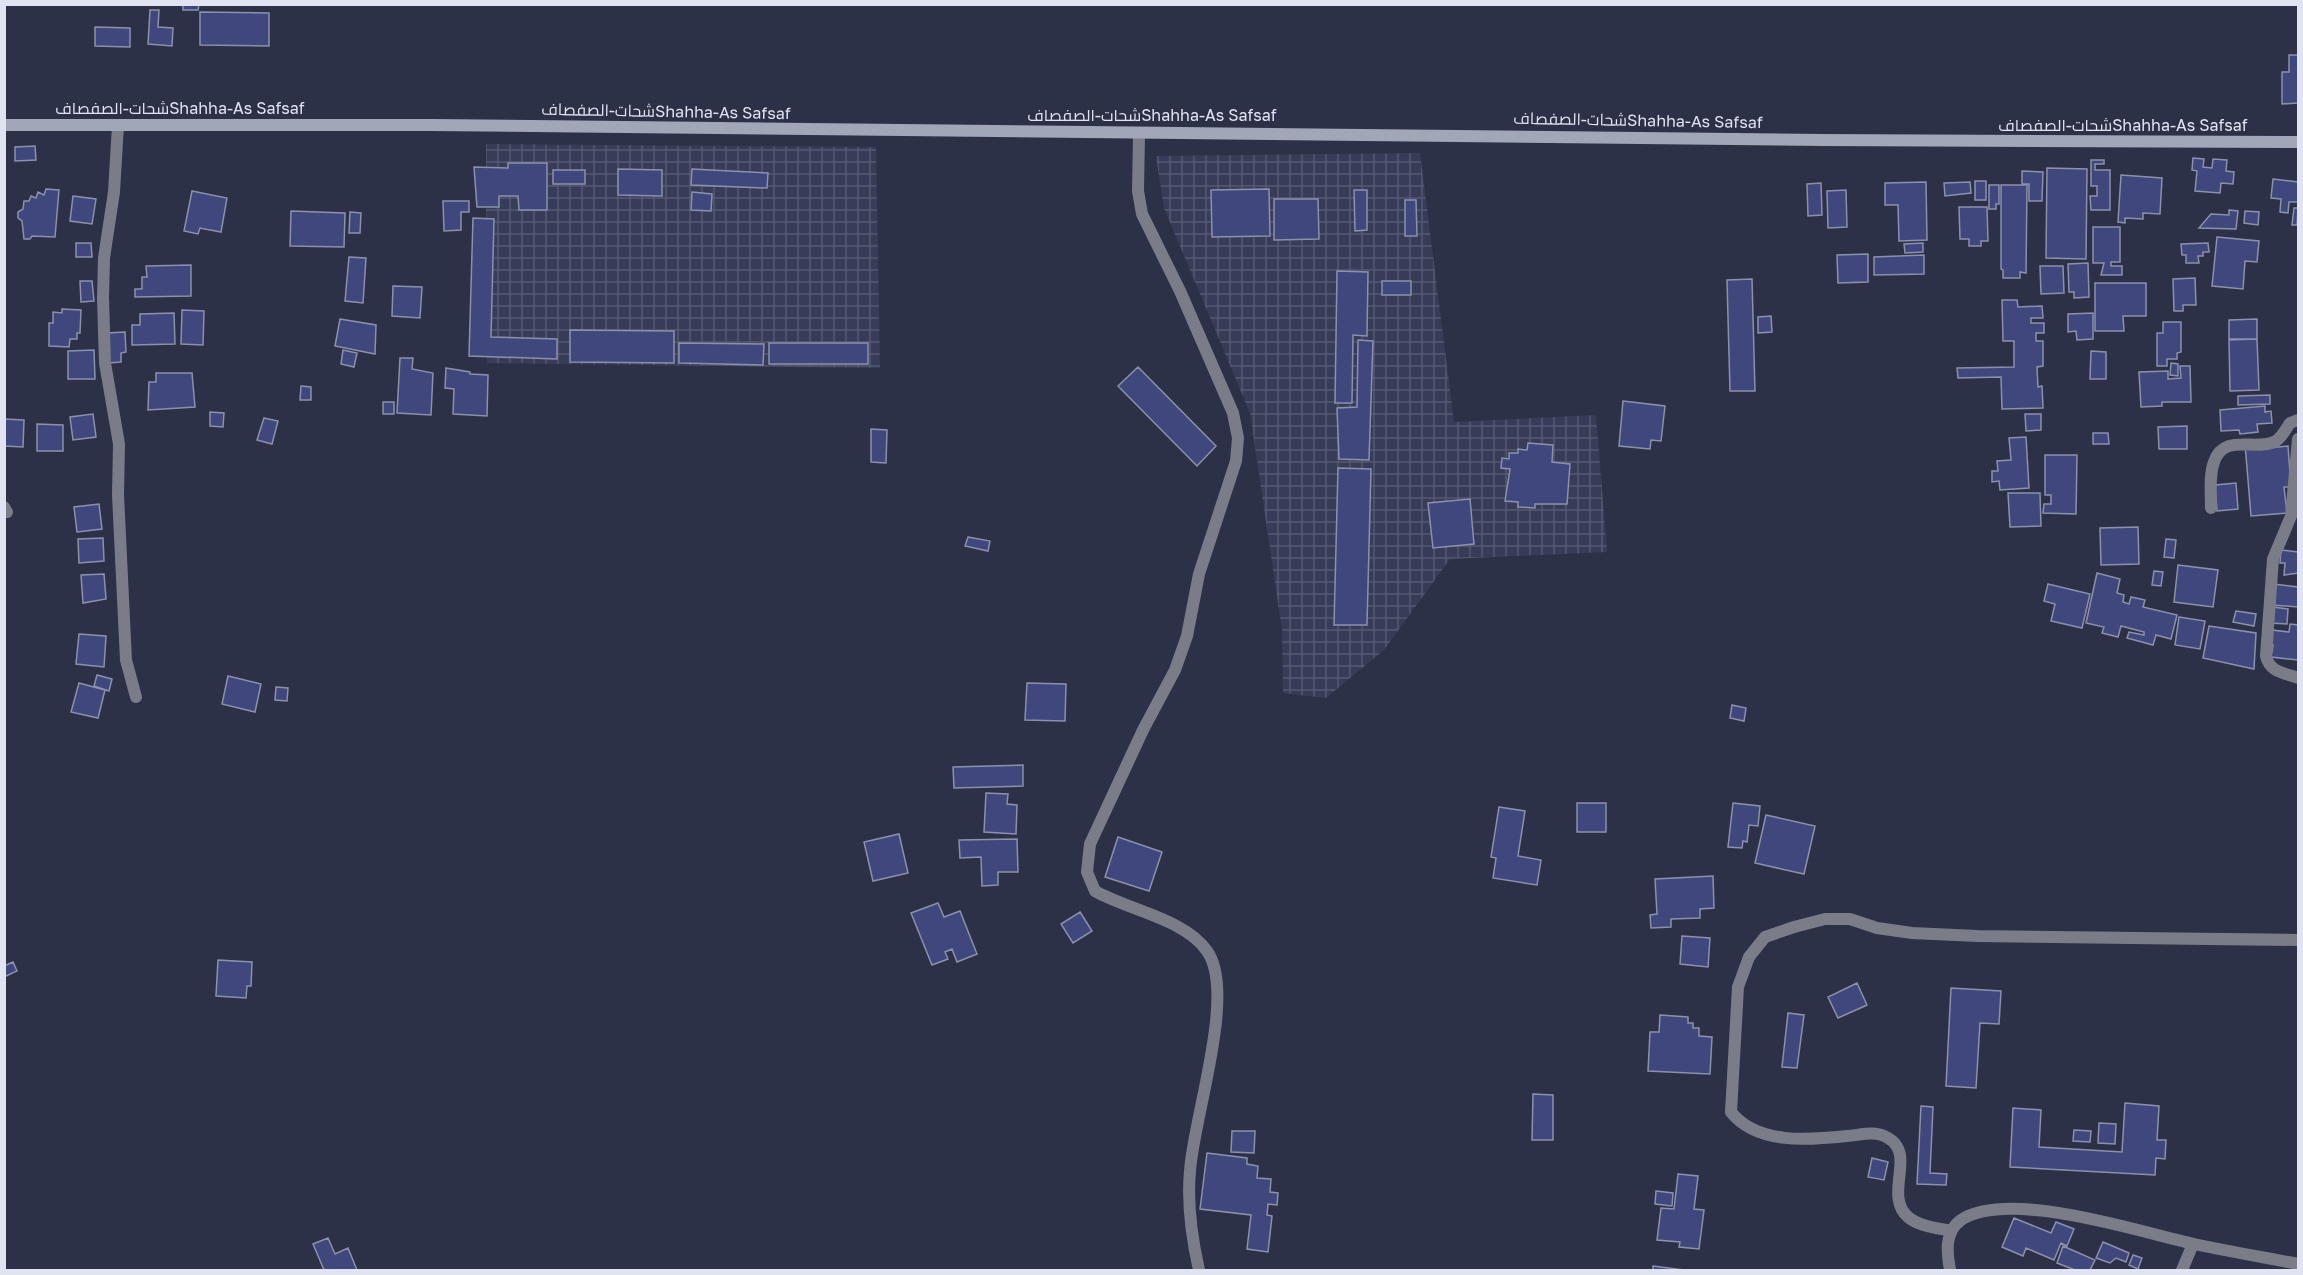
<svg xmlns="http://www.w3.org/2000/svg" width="2303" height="1275" font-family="'Golos Text',Cairo,sans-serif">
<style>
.industrial{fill:url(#industrial-grid)}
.building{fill:#40477c;stroke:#8b91ac;stroke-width:1.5}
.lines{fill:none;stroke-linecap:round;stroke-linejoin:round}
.street{stroke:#7a7c88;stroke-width:12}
.secondary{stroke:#a2a6b9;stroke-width:12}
.labels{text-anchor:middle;stroke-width:4.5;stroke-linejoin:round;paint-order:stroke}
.street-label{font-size:16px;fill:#dfe3f2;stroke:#2d3148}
</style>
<defs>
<pattern id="industrial-grid" width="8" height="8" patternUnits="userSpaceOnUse" patternTransform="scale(1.5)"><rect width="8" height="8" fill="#373d58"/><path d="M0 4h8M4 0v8" fill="none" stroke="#545970"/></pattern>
</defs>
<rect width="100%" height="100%" fill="#2d3148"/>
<path class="industrial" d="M486 144 876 147 880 368 487 363Z
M1420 153 1454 422 1596 415 1607 552 1450 559 1384 650 1326 698 1283 693 1282 630 1250 413 1164 208 1156 156Z"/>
<path class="building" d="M183 4H199L198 10H183Z
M150 10H159L158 27 173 28 172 46 148 44Z
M200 12 269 13V46L200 45Z
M95 27 130 28V47L95 46Z
M2289 55H2298V103L2282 104V72H2289Z
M35 146 36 160 15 161V147Z
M2193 158 2204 159 2203 167 2212 168 2213 159 2227 160 2226 171 2234 172 2233 184 2221 183 2220 193 2195 191 2197 171 2192 170Z
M2091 160H2104V164H2095V170H2110V210H2091L2090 196H2097V186H2091Z
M508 163H547V210H519L518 196H499V207H477L474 167 508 168Z
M2047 168 2087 169 2086 259 2046 258Z
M618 169 662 170V196L618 195Z
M692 169 768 173 767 188 691 185Z
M553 170H585V184H553Z
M2022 171 2043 172 2042 201H2029V184H2022Z
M2121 175 2162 178 2160 214 2143 213V219L2125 218V223L2118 222Z
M2273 179 2298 182V202H2289L2288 213 2280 212 2281 199 2271 198Z
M1975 181H1986V200H1975Z
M1926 182 1927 240 1899 241 1898 205H1885V183Z
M1970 182 1971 193 1945 196 1944 183Z
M1821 183 1822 215 1808 216 1807 184Z
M1989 185H1999V204H1996V209H1989Z
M2001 185H2027L2026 273 2020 272V278H2003V270L2001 269Z
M46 189 59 190 55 237 32 236 30 239H24L22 221 18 218V212L23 209 24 201H29L31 196 36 198 38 192 44 195Z
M1269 189 1270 236 1212 237 1211 190Z
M1354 190H1367V230L1355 231Z
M1846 190 1847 227 1828 228 1827 191Z
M192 191 227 198 221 232 200 228 198 234 184 231Z
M692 192 712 194 711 211 691 210Z
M73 196 96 199 92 224 70 221Z
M1274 199H1318L1319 239 1274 240Z
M1405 200H1416L1417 236H1405Z
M443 201H469V212H461V230L444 231Z
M1959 207H1987L1988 241H1981V246H1969V239H1960Z
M2294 208H2298L2297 225H2292Z
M2229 210 2238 211 2236 229 2199 228 2211 214 2229 215Z
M291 211 345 213 344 247 290 246Z
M2245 211 2259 212 2258 225 2244 223Z
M350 212 361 213 360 233H349Z
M473 218 494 219 491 337 557 339V359L469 356Z
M2093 227H2120V262H2111V266H2122V275H2101L2104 263H2093Z
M2217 237 2259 241 2257 262 2245 261 2243 289 2212 286Z
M76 243H91L92 257H76Z
M1923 243V252L1905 253 1904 244Z
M2208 243 2209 252H2203V256H2198L2199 263H2186V255H2182L2181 244Z
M1868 254V282L1838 283 1837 255Z
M1924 255V274L1874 275V257Z
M349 257 366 258 363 303 345 301Z
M2088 263 2089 297 2074 298V292H2069L2068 264Z
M191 265V296L135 297V289H142V277H147L146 266Z
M2040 266H2063L2064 293 2041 294Z
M1337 271 1368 272 1367 336 1353 335 1352 403H1335Z
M2195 278 2196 305H2183V311H2174L2173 279Z
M1752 279 1755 391H1730L1727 280Z
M80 281H92L94 301 81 302Z
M1382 281H1411V295H1382Z
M2095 283H2146V316H2123L2124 331H2095Z
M393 286 422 287 420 318 392 316Z
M2002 300H2017L2018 307 2042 306 2043 318H2031V323H2044V333H2036V341H2043V366L2037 367 2038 387 2042 386 2043 408 2002 409 2001 377 1958 378 1957 368 2014 367V341H2003Z
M62 309 81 310 80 333H77V339H70L69 347 49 346V323H53V312L62 313Z
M182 310 204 311 203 345 181 344Z
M174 313 175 344 132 345V325H140V314Z
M2093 313V339L2077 340 2076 331 2068 332V314Z
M1771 316 1772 332 1758 333V317Z
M340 319 376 325 375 354 335 346Z
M2257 319V339H2229V320Z
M2163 322H2181V352L2177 353V359H2167V366H2157V333H2163Z
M570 330 674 331V363L570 362Z
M125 332 126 352 121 353V362L109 363 107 333Z
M2257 339 2259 390 2230 391 2229 340Z
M1358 340 1373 341 1369 460 1339 459 1337 408 1357 407Z
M679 343 764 344 763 365 679 363Z
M769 343H868V364H769Z
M94 350 95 379H68V351Z
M343 350 357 353 354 367 341 364Z
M2091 351 2106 352V379H2090Z
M400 358H413L412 369 433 373 431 415 397 413Z
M2171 363 2178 364V376L2170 375Z
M2180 366H2190L2191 402H2162V406L2141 407 2139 372 2168 371V379L2181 378Z
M1138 367 1216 446 1197 466 1118 386Z
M446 368 470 372V374L488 375 487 416 453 414 454 389 445 388Z
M156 373H192L195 407 148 410 149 382H156Z
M301 386 311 387V400H300Z
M2270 395V404L2238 405V396Z
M1623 401 1665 406 1661 441 1651 440 1650 449 1619 446Z
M383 402H394V414H383Z
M2265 406V412L2271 411 2272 423 2257 424 2258 432 2240 434 2239 430 2221 431 2220 410Z
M210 412 224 413 223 427 210 426Z
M93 414 96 437 73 440 70 417Z
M2025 414H2041V430L2026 431Z
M264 418 278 421 272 444 257 440Z
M4 419 24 420 23 447 4 446Z
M37 424 63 425V451H37Z
M2187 426V449H2159L2158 427Z
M871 429 887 430 886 463 871 462Z
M2093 433H2108L2109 444H2093Z
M2026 437 2029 488 2000 490 1999 481 1992 482V471H1998L1997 461 2011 460 2009 438Z
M1528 443 1553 445 1552 462 1570 464 1567 504H1535V508L1518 507V502L1505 501 1510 469 1501 468 1502 458 1509 459V453H1518V449L1527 450Z
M2245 444 2258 449 2288 446 2291 487H2284L2287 513 2251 516Z
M2045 455H2077L2076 514 2043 513 2044 504H2051V495H2045Z
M1338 468 1371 469 1367 625H1334Z
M2236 483 2238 509 2217 511 2215 485Z
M2008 493H2040L2041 526 2010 527Z
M1470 499 1474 544 1433 548 1428 503Z
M99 504 102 529 77 532 74 507Z
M2138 527 2139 564 2101 565 2100 528Z
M968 537 990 541 988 551 965 546Z
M103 538 104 561 79 563 78 539Z
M2166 539 2176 540 2174 558 2164 557Z
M2281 550 2298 552V573L2284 575 2285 563H2280Z
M2178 565 2218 570 2213 607 2174 602Z
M2154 571 2163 572 2161 586 2152 585Z
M2097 573 2120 579 2117 593 2124 595 2123 602 2129 604 2131 597 2145 600 2143 607 2177 615 2171 639 2156 635 2153 645 2127 638 2129 632 2144 635V632L2121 626 2118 637 2102 633 2104 627 2086 623Z
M104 574 106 599 83 603 81 575Z
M2048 584 2090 594 2082 628 2051 621 2055 604 2044 601Z
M2273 584 2298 587V607L2271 605Z
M2273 607 2288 609 2287 624 2271 623Z
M2236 611 2256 614 2254 626 2233 622Z
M2179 617 2205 621 2200 649 2175 645Z
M2290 624 2298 625V660L2271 657 2273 645 2262 644 2264 629 2289 632Z
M2209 626 2256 633 2254 669 2203 658Z
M79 634 106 636 104 667 76 664Z
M97 675 112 679 109 691 94 686Z
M228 676 261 684 255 712 222 704Z
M79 683 105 690 98 718 71 712Z
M1027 683 1066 684 1065 721 1025 720Z
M276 687 288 688 287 701 275 700Z
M1732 705 1746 708 1744 721 1730 718Z
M1023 765V786L954 788 953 767Z
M986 793 1008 794 1007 804 1017 805 1016 834 984 832Z
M1577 803H1606V832H1577Z
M1733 803 1760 806 1758 826 1749 825 1747 842 1743 841 1742 848 1728 847Z
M1499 807 1525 811 1518 856 1541 860 1537 885 1493 878 1496 858 1491 857Z
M1766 815 1815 826 1804 874 1755 863Z
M899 834 908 873 873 881 864 842Z
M1118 837 1162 852 1149 891 1105 877Z
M1017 839 1018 872H998V885L982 886 981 857 960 858 959 840Z
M1713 876 1714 908 1700 909V918L1671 919V927L1651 928 1650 915 1657 914 1655 879Z
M938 903 944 917 960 911 977 954 957 962 952 949 945 952 948 959 932 965 911 913Z
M1080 912 1092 931 1073 943 1061 924Z
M1682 936 1710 938 1708 967 1680 964Z
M218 960 252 962 251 986H247L246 998 216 996Z
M13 962 17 971 4 977V966Z
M1857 983 1867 1005 1838 1018 1828 997Z
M1951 988 2001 991 1999 1024 1980 1023 1976 1088 1946 1086Z
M1788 1013 1804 1015 1797 1068 1782 1067Z
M1660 1015 1688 1017V1023H1693V1028H1699V1036L1712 1037 1710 1074 1648 1071 1650 1032H1659Z
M1533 1094 1553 1095V1140H1532Z
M2125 1103 2159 1106 2157 1140H2166L2165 1159 2156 1158 2155 1175 2010 1167 2013 1108 2041 1110 2039 1147 2122 1152Z
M1921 1106 1933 1107 1930 1173 1947 1174 1946 1185 1917 1184Z
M2099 1123 2116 1124 2115 1144 2098 1143Z
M2074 1130 2091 1131 2090 1142 2073 1141Z
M1232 1131H1255L1254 1153 1231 1152Z
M1207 1153 1247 1158V1164L1258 1166 1257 1178 1271 1179 1270 1192 1278 1193 1277 1205 1268 1204 1267 1215 1272 1216 1268 1252 1247 1249 1251 1215 1200 1209Z
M1872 1158 1888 1162 1884 1180 1868 1177Z
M1678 1174 1698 1176 1694 1209 1704 1210 1699 1249 1679 1247 1680 1242 1657 1240 1661 1208 1674 1209Z
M1656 1191 1673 1193 1672 1206 1655 1204Z
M2014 1218 2051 1233 2056 1222 2074 1229 2067 1246 2061 1243 2054 1260 2026 1248 2023 1256 2002 1247Z
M328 1238 335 1254 348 1248 357 1270H324L313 1244Z
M2103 1242 2129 1253 2126 1262 2116 1258 2110 1263 2096 1258Z
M2063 1246 2095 1260 2090 1270H2075L2057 1263Z
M2133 1255 2142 1258 2138 1269 2129 1265Z
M1653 1266 1684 1270H1653Z"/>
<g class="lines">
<path class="street" d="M118 125 114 192 104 258 103 298 105 363 119 444 118 495 126 660 136 697
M1139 134 1138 191 1142 214 1180 291 1233 413 1238 438 1236 461 1199 574 1187 636 1175 670 1143 730 1090 844 1087 872 1095 891C1128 910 1185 919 1207 951 1237 993 1193 1119 1190 1171 1187 1203 1192 1239 1199 1270
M2298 439 2291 516 2273 559 2266 656C2269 672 2285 673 2298 678
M4 507 7 512
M2211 508C2211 494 2209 475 2214 462 2224 432 2256 452 2276 441 2282 437 2286 429 2290 423L2298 420
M1951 1231C1938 1228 1918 1226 1908 1217 1883 1195 1917 1154 1888 1138 1875 1130 1861 1135 1847 1136 1810 1140 1757 1145 1731 1112L1738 987 1749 957 1765 937 1794 927 1825 919H1850L1877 928 1912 933 1977 936 2298 940
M1950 1270C1947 1253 1944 1232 1961 1220 2009 1189 2136 1231 2190 1243 2226 1251 2262 1257 2298 1264
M2182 1270 2193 1244"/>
<path class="secondary" d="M4 125H432L1823 140 2298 142"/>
</g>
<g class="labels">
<g class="street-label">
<text x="180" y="114">شحات-الصفصافShahha-As Safsaf</text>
<text transform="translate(666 111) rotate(1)" y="6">شحات-الصفصافShahha-As Safsaf</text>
<text x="1152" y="121">شحات-الصفصافShahha-As Safsaf</text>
<text transform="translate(1638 120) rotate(1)" y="6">شحات-الصفصافShahha-As Safsaf</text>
<text x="2123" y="131">شحات-الصفصافShahha-As Safsaf</text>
</g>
</g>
<rect width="2303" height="1275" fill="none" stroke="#dfe3f2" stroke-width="12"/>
</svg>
